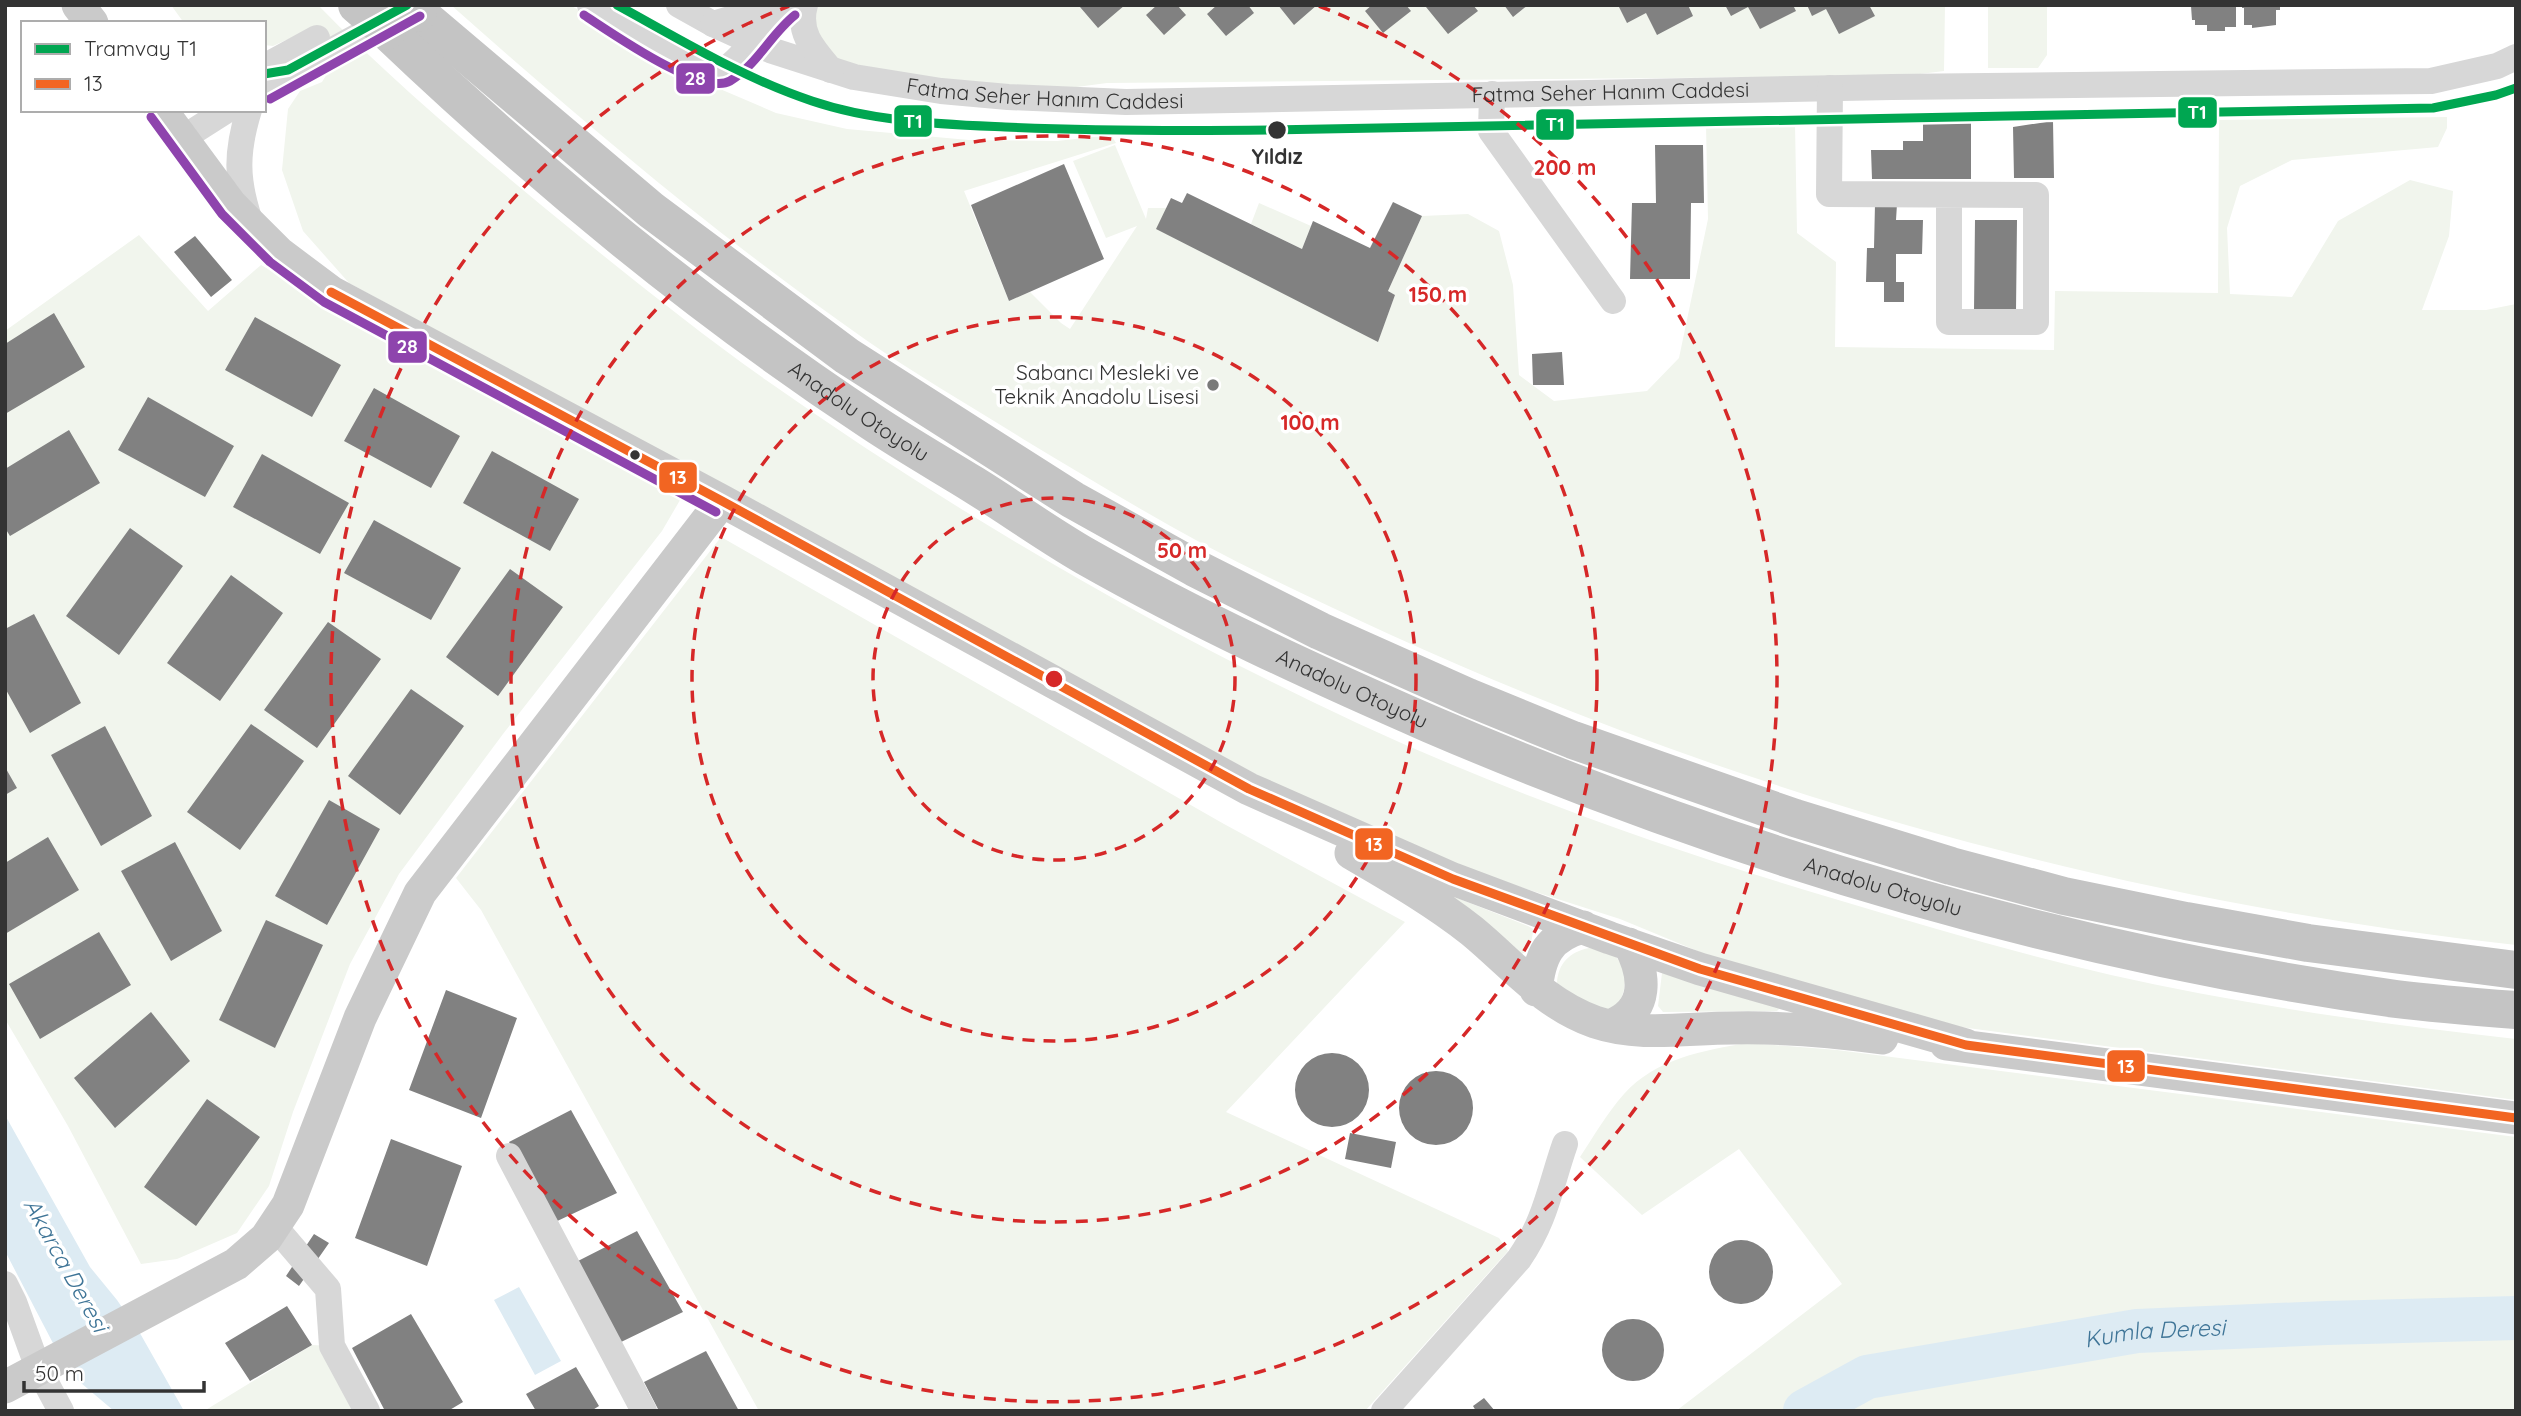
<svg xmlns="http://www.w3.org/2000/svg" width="2521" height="1416" font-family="Quicksand,sans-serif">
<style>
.green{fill:#f1f5ed}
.water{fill:#ddebf3}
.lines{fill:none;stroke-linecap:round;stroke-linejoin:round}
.river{stroke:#ddebf3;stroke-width:44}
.building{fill:#818181}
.minor{stroke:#d7d7d7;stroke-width:26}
.major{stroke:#cacaca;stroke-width:33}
.highway{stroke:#c4c4c4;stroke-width:38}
.highway-bridge{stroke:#c4c4c4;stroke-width:38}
.bus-1-casing{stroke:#fff;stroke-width:14}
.bus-2-casing{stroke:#fff;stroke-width:14}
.bus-1{stroke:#f26522;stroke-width:9}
.bus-2{stroke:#8e44ad;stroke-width:9}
.tram-1-casing{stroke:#fff;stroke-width:14}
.tram-1{stroke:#00a651;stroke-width:9}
.ring{fill:none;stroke:#d62828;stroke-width:3.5;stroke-dasharray:12 9}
.stop-dot{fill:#333;stroke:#fff;stroke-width:2.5}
.poi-dot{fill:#7a7a7a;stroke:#fff;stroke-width:2.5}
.labels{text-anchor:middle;stroke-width:7;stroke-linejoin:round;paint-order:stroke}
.street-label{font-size:21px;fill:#333;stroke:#fff}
.stop-label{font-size:21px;font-weight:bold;fill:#333;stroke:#fff}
.poi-label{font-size:21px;fill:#333;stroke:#fff;text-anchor:end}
.water-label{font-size:23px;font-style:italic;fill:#3f7597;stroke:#fff}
.centre{fill:#d62828;stroke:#fff;stroke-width:3.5}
.ring-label{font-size:21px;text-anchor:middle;font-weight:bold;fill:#d62828;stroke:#fff;stroke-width:7;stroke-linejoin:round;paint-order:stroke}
.line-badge{stroke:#fff;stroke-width:2.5}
.badge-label{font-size:19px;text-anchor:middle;font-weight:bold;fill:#fff}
</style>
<rect width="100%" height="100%" fill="#fff"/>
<path class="green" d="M171 5H318C399 88 490 163 579 236 640 285 702 335 766 380 952 511 1151 627 1357 723 1511 794 1673 851 1835 899 1926 926 2018 954 2111 975 2244 1005 2380 1024 2516 1039V1100L1922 1022 1729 964 1620 919 1436 860 1355 828 349 283 303 231 282 170 288 109 300 91 322 82 342 49 317 26 273 46 264 45V23H184Z
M451 5H570L643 48 713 86 776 113 847 129 969 140 1057 141 1111 135 1116 143 964 191 1009 301 1030 292 1061 323 1070 329 1137 226 1106 238 1073 161 1115 145 1146 219 1148 208H1166L1378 341 1395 295 1388 291 1422 216 1468 214 1499 231 1513 285 1519 375 1554 401 1647 391 1679 358 1708 219 1706 125 1795 124 1797 233 1836 262 1835 347 2054 350 2055 291 2218 293 2219 120 2447 117V128L2438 147 2292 160 2240 186 2227 228 2230 294 2292 297 2338 221 2410 180 2453 191 2449 236 2422 310H2486L2516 304V945C2128 902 1746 797 1391 635 1328 606 1265 577 1203 544 1142 511 1083 475 1023 439 971 406 916 375 866 340 720 238 584 123 451 5Z
M812 5H1945L1944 71 1904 76 1107 83 1009 96 831 70 804 11Z
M1988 5H2047V55L2038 68H1988Z
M1259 203 1311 226 1302 249 1251 224Z
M139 235 208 311 261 265 683 495 662 531 503 734 399 874 350 964 293 1112 269 1186 237 1233 177 1259 141 1264 68 1126 5 1019V331Z
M721 537 1224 824 1405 922 1226 1112 1499 1238 1508 1251 1365 1411H759L481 910 456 878Z
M1361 852 1457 898 1528 926 1533 929C1533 938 1530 950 1522 954Z
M1589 948C1596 949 1604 949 1611 953 1634 967 1628 1019 1594 1008 1581 1003 1568 990 1557 983 1558 963 1570 952 1589 948Z
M1662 973 1780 1008 1777 1011 1663 1012 1658 1006Z
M1748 1043 1837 1050 2516 1137V1318L2327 1323 2203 1328 2516 1321V1411H1676L1842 1284 1739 1149 1642 1215 1580 1157C1594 1136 1607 1113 1624 1094 1655 1059 1704 1050 1748 1043Z
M312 1345 332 1346 367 1411H204Z"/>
<path class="water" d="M5 1115 90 1267 117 1300 141 1335 184 1411H114L68 1372 5 1251Z
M519 1287 561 1361 535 1375 494 1300Z"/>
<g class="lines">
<path class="river" id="s1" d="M1805 1411 1867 1377 2137 1331 2327 1323 2516 1318"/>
</g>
<path class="building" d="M1082 5H1125L1098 28 1080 7Z
M1157 5H1177L1186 15 1164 35 1146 15Z
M1217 5H1248L1254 13 1226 36 1207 14Z
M1278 5H1317L1294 25Z
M1372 5H1406L1411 11 1383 33 1365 11Z
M1428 5H1473L1478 11 1448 34 1426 7Z
M1504 5H1528L1513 17Z
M1618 5H1688L1693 16 1657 35 1646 13 1627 23Z
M1725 5H1793L1796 11 1760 29 1748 7 1731 16Z
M1807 5H1869L1875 16 1839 34 1826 9 1812 16Z
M2236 5V27H2225V31H2207V25H2195V20H2192L2191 6Z
M2242 5H2280V10H2276V25L2252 28V25H2244V8H2242Z
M2053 121 2054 178H2014L2013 127Z
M1923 123H1971V179H1872L1871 150H1903V141H1923Z
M1655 145H1703L1704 203H1691L1690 279H1630L1632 203H1656Z
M1064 164 1104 259 1009 301 971 205Z
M1187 193 1302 249 1313 221 1370 248 1393 202 1422 216 1388 291 1395 295 1378 342 1156 229 1171 198 1182 203Z
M1875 204H1897L1896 220H1923L1922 254H1896V282H1904V302H1884V282H1866L1867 248H1874Z
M1975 220H2017L2016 311H1974Z
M195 236 232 280 211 297 174 252Z
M54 313 85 367 5 414V344Z
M255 317 341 365 312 417 225 370Z
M1562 352 1564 385H1533L1532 354Z
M374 388 460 436 431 488 344 441Z
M148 397 234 446 205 497 118 450Z
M69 430 100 483 10 536 5 528V469Z
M492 451 579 499 550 551 463 503Z
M262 454 349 503 320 554 233 507Z
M374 520 461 568 431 620 344 573Z
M130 528 183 566 119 655 66 616Z
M510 569 563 607 498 696 446 657Z
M231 575 283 613 220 701 167 663Z
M34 614 81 703 30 733 5 688V629Z
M328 622 381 659 317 748 264 710Z
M411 689 464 726 400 815 348 776Z
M251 724 304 761 240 850 187 812Z
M105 726 152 816 101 846 51 755Z
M5 767 17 788 5 795Z
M329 800 380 829 327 925 275 896Z
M48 837 79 890 5 934V863Z
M175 842 222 931 171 961 121 871Z
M266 920 323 945 275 1048 219 1020Z
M99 932 131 985 40 1039 9 984Z
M446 990 517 1018 481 1118 409 1090Z
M151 1012 190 1061 115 1128 74 1078Z
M1295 1090a37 37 0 1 1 74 0a37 37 0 1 1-74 0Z
M1399 1108a37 37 0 1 1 74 0a37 37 0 1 1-74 0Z
M207 1099 260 1137 196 1226 144 1187Z
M571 1110 617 1193 553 1223 509 1142Z
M1350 1133 1396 1142 1391 1168 1345 1159Z
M391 1139 462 1166 427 1266 355 1238Z
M637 1231 683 1312 619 1343 576 1262Z
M314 1234 329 1243 299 1286 286 1276Z
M1709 1272a32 32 0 1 1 64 0a32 32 0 1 1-64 0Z
M287 1306 312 1345 250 1381 225 1343Z
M411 1314 463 1402 448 1411H385L352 1348Z
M1602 1350a31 31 0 1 1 62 0a31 31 0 1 1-62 0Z
M706 1351 739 1411H659L644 1382Z
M576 1367 599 1406 591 1411H536L526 1394Z
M1484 1398 1495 1411H1476L1473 1406Z"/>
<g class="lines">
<g class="minor">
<path d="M590 5C630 29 674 65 722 71 747 57 762 22 787 5"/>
<path id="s2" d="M679 5 713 24 770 50 854 77 941 91 1008 97 1126 102 1892 87 2431 81 2497 66 2516 57"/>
<path d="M805 5C797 33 814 50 831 70"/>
<path d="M713 24 730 19 756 5"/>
<path d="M264 67 317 38"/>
<path d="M264 88 391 18"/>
<path d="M1830 88 1829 194 2036 195V322H1949V195"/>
<path d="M1492 94 1491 131 1613 301"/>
<path d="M249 110C236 152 236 180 250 221"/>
<path d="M183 138 227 110"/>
<path d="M509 1156 644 1411"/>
<path d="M275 1227 328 1289 332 1346 367 1411"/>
<path d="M5 1284 14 1302 38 1368 61 1411"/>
<path d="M1384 1411 1519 1259C1546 1220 1550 1187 1565 1144"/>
</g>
<path class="major" d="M78 5 92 23
M161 110 231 205 279 253 331 292 722 501 1249 789 1453 879 1610 938 1700 969 1966 1045
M1351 853C1392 877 1434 901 1472 931 1512 964 1544 1004 1595 1022 1639 1037 1687 1028 1733 1028 1782 1027 1832 1031 1882 1038
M1536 990C1540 955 1548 937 1583 927
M1612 1025C1649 1010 1646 975 1629 944
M1946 1044 2516 1118
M5 1387 236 1264 266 1238 288 1205 360 1018 420 893 722 501"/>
<g class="highway">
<path d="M418 13 651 210 847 356 1073 500 1195 568 1320 631 1468 697 1573 740 1795 818 1951 866 2064 896 2186 921 2308 943 2516 970"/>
<path id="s3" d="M387 31C537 174 698 307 872 422 905 444 940 464 974 485 1011 508 1047 534 1085 556 1196 619 1313 673 1430 724 1740 857 2062 952 2396 999 2436 1004 2476 1007 2516 1010"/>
</g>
<path class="highway-bridge" d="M357 5 387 31
M409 5 418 13"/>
<g class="bus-1-casing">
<path id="bus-1" d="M331 292 722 501 1249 789 1453 879 1700 969 1966 1045 2516 1118"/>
</g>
<g class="bus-2-casing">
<path id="bus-2" d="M584 15C609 31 702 97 730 81 757 65 771 34 795 15
M270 99 420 16
M151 117 222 214 270 262 324 302 716 512"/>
</g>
<use href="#bus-1" class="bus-1"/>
<use href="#bus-2" class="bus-2"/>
<g class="tram-1-casing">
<path id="tram-1" d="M617 5C681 40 743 78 812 101 874 122 940 124 1005 127 1094 131 1182 131 1270 130L2433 108 2496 95 2516 88
M264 74 288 70 407 5"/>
</g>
<use href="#tram-1" class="tram-1"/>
</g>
<g class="ring">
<circle cx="1054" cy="679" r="181"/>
<circle cx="1054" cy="679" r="362"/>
<circle cx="1054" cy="679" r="543"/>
<path d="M1319 6A723 723 0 1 1 789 6"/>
</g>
<g class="stop-dot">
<circle cx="1277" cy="130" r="10"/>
<circle cx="635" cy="455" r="6"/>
</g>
<circle class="poi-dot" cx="1213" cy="385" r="7"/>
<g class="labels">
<g class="street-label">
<text dy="7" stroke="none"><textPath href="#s2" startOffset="948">Fatma Seher Hanım Caddesi</textPath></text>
<text dy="7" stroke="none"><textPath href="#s2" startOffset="382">Fatma Seher Hanım Caddesi</textPath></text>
<text dy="7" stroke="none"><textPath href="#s3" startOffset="607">Anadolu Otoyolu</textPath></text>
<text dy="7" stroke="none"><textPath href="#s3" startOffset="1174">Anadolu Otoyolu</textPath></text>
<text dy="7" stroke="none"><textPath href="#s3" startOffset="1741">Anadolu Otoyolu</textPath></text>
</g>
<g class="stop-label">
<text x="1277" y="164">Yıldız</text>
</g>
<g class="poi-label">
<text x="1199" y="380">Sabancı Mesleki ve<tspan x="1199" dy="24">Teknik Anadolu Lisesi</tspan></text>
</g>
<g class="water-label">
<text transform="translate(66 1265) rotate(61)" y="8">Akarca Deresi</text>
<text dy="8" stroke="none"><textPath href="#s1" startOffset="362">Kumla Deresi</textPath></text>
</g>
</g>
<circle cx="1054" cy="679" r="10" class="centre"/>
<g class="ring-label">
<text x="1565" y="175">200 m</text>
<text x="1438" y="302">150 m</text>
<text x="1310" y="430">100 m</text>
<text x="1182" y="558">50 m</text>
</g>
<g class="line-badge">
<rect x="675" y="62" width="41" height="33" rx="7" fill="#8e44ad"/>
<rect x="2177" y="96" width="41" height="33" rx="7" fill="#00a651"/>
<rect x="893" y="104" width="40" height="34" rx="7" fill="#00a651"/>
<rect x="1535" y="108" width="40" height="33" rx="7" fill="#00a651"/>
<rect x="387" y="330" width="41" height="34" rx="7" fill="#8e44ad"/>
<rect x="658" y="461" width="40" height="33" rx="7" fill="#f26522"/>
<rect x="1354" y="827" width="40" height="34" rx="7" fill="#f26522"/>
<rect x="2106" y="1049" width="40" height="34" rx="7" fill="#f26522"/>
</g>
<g class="badge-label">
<text x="695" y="85">28</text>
<text x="2197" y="119">T1</text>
<text x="913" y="128">T1</text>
<text x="1555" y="131">T1</text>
<text x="407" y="353">28</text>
<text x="678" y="484">13</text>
<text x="1374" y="851">13</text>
<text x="2126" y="1073">13</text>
</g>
<rect width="2521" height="1416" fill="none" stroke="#333333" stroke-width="14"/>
<rect x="21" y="21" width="245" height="91" fill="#ffffff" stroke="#adadad" stroke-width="2"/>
<rect x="35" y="44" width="35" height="10" fill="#00a651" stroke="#adadad" stroke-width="2"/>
<text x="84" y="56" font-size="21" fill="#333333">Tramvay T1</text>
<rect x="35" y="79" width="35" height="10" fill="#f26522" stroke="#adadad" stroke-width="2"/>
<text x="84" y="91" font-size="21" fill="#333333">13</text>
<path d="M24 1381v10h180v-10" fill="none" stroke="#333333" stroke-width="3.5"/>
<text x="35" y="1381" font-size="21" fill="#333333" stroke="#ffffff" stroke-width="5" paint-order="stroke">50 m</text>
</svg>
